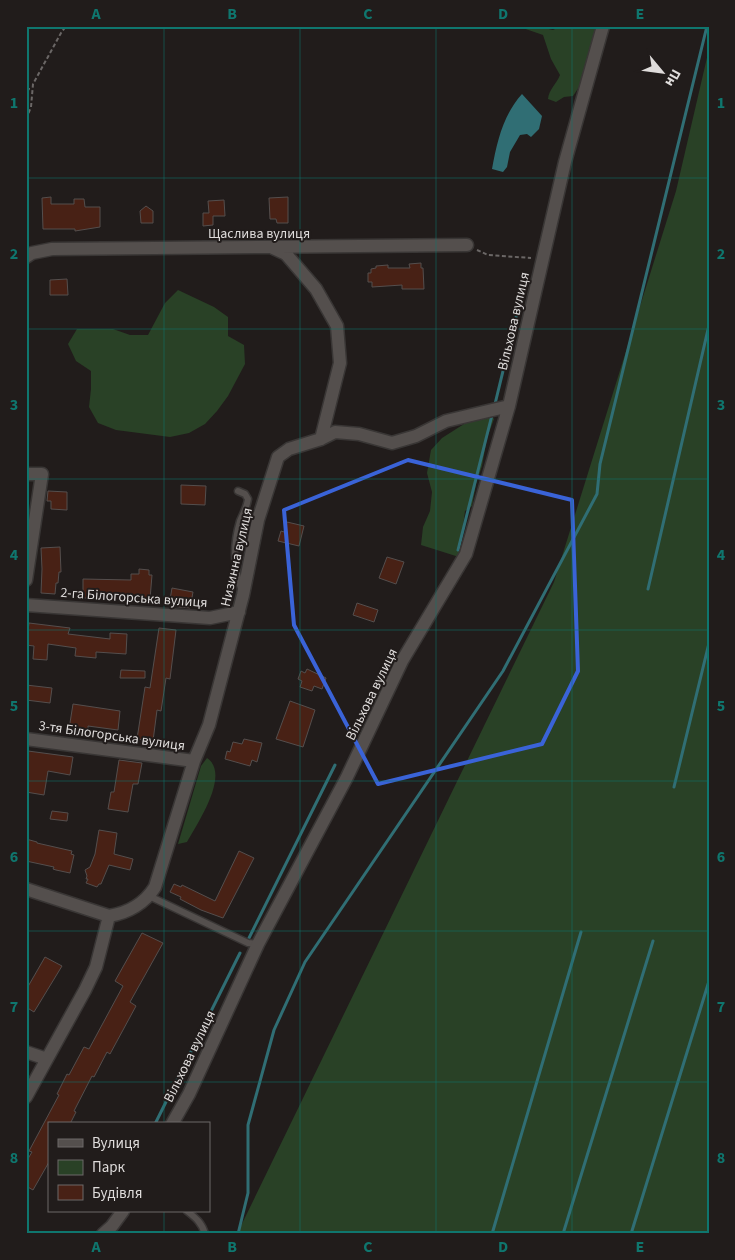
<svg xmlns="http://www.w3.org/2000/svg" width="735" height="1260" font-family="'Source Sans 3',sans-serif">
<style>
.green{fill:#294126}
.water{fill:#306e74}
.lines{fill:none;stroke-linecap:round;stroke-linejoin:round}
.stream{stroke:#306e74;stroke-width:3}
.building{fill:#482115;stroke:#544e4d}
.service-casing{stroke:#393635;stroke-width:9}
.minor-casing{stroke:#393635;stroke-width:15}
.path{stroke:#6b6766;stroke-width:2;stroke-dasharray:4 2.5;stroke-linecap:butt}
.service{stroke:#544f4d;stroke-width:6}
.minor{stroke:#544f4d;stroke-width:12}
.marked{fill:none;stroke:#3a63d8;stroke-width:4;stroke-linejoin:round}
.grid{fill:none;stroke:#0f766e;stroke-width:1;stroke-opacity:0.55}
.labels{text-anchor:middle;stroke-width:4;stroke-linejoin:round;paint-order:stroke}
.street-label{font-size:14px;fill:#dfdcdb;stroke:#211c1b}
.neatline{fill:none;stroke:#0f766e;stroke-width:2}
.grid-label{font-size:16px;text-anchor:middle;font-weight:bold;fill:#0f766e}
</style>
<rect width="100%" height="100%" fill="#211c1b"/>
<path class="green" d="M517 26H543L544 28 553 30 561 26H597C592 51 589 75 573 96L564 97 556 102 548 99C549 89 556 85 560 75L551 59 543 35Z
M709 49V1234H237L554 582 676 191Z
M178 290 214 307 228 317V336L244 345 245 364 228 396 217 411 205 424 189 433 170 437 116 430 98 423 89 407 91 389V371L76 361 68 344 77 329H113L130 335H148L165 303Z
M491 415 494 419 487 438 482 466 476 484 472 506 465 511 459 557 421 545 423 527 430 511 432 492 427 473 431 450 442 438 475 417Z
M207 758C231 774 197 824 187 842L178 844 201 766Z"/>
<path class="water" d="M522 94 542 116 539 129 531 137 527 134 520 135 510 152 507 167 503 172 492 169C497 142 503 115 522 94Z"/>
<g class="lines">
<path class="stream" d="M495 404 526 276
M458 550 492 415
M648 589 709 325
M674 787 709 643
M249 938 335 765
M155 1124 240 953
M238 1234 248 1193V1125L274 1030 305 962 503 671 597 494 600 464 707 26
M492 1234 581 932
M563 1234 653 941
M631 1234 709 981"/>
</g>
<path class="building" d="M51 197V204H74V199H84L85 207H100V227L75 231V229H43L42 198Z
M288 197V223H277L276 219H270L269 198Z
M224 200 225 216H213V225L203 226V213H209L208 201Z
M146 206 153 211V223H141L140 211Z
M421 263V268H423L424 289H402V285L372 287V282H368V273H371V269L376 268V266L388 265V268H410L409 264Z
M67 279 68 295H50V280Z
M181 485 206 486 205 505 181 504Z
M48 491 67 492V510L51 509V501H47Z
M287 522 304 526 299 546 278 541 281 531 284 532Z
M60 547 61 572H59L58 583H56L55 594 41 593 42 569 41 548Z
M387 557 404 562 396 584 379 578Z
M139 569 149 570V575H152L150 599 83 598V579L131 580V574H139Z
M172 588 193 592 190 608 169 606Z
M357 603 378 610 374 622 353 615Z
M29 623 70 628 68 634 110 639V633L127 634 126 654 96 652V658L75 656 76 648 48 644 47 660 33 659 34 646 26 645Z
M159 628 176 630 170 679 166 678 161 711 157 710 153 741 137 739 145 687 150 688Z
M307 669 326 678 322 689 314 686 312 691 300 687 302 681 298 679 301 671 305 673Z
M121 670 145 671V678H120Z
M26 685 52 688 50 703 26 700Z
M290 701 315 710 303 747 276 739Z
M73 704 120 711 118 730 88 726V732L69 729Z
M244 739 262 743 257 762 252 760 250 766 225 759 227 751 230 752 233 742 242 744Z
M28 751 73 757 70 775 48 771 44 795 26 792V764Z
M119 760 142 763 138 784H133L128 812 108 809 111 792H114Z
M52 811 68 813 67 821 50 819Z
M99 830 117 833 114 854 133 859 130 870 109 865 101 884H99L97 887 86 883 88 879H86L87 876 85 870 90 867 95 854Z
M26 839 37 842V843L72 851 71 854 74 855 70 873 56 870 53 869 54 867 26 861Z
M239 851 254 858 223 918 201 910 180 899 181 897 170 892 174 884 181 887 182 885 215 901Z
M142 933 163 943 130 1002 136 1006 110 1054 107 1052 94 1077 92 1076 74 1111 76 1112 70 1124H49V1162L33 1190 26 1186V1162L32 1152 29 1151 59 1095 57 1094 67 1074 69 1075 84 1047 89 1049 123 986 115 981Z
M45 957 62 966 34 1012 26 1007V990Z"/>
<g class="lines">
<g class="service-casing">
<path id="service" d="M238 491 245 494 248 499C247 507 243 514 240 521 233 545 233 568 242 591
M149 896 248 943 258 944
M187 1211C196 1218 202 1223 205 1234"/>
</g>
<g class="minor-casing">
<path id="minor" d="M273 248 286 254 316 289 337 326 340 363 321 439
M26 257 32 253 52 249 467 245
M26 474H42L26 580
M26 605 210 618 239 612
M26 739 194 761
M26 889 109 916C128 913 145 903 155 887L194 761 209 725 243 595 258 520 278 457 289 449 321 439 335 432 359 434 392 443 416 436 446 421 509 406
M26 1052 47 1059
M26 1097 85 990 96 967 109 916
M172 1124 189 1094 258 944 347 777 402 661 466 554 509 406 565 162 603 26
M103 1234 112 1226 123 1211"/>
</g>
<path class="path" d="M26 88 32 90
M26 119 31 107 33 84 61 33 66 26
M477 250 488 255 531 258"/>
<use href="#service" class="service"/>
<use href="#minor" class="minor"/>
</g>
<path class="marked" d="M408 460 572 500 578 671 542 744 378 784 294 625 284 510Z"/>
<path class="grid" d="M164 26V1124M300 26V1234M436 26V1234M572 26V1234M26 178H709M26 329H709M26 479H709M26 630H709M26 781H709M26 931H709M26 1082H709M164 1211V1234"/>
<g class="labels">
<g class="street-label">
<text x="259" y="238">Щаслива вулиця</text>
<text transform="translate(513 321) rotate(-77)" y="5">Вільхова вулиця</text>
<text transform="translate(236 557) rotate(-77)" y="5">Низинна вулиця</text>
<text transform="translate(134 597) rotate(4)" y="5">2-га Білогорська вулиця</text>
<text transform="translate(371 694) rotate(-64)" y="5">Вільхова вулиця</text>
<text transform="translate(112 735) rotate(8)" y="5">3-тя Білогорська вулиця</text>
<text transform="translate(189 1056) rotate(-64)" y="5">Вільхова вулиця</text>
</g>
</g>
<rect width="735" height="1260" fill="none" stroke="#211c1b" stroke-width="55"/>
<rect x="48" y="1122" width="162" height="90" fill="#211c1b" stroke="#6d6968"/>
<rect x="58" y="1139" width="25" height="8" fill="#544f4d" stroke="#6d6968"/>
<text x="92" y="1148" font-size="15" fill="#dfdcdb">Вулиця</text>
<rect x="58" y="1160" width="25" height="15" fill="#294126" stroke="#6d6968"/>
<text x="92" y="1172" font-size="15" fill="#dfdcdb">Парк</text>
<rect x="58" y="1185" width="25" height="15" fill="#482115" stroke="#6d6968"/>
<text x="92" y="1198" font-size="15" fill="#dfdcdb">Будівля</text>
<g transform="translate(662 72) rotate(119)" stroke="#211c1b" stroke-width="4" paint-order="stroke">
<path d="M0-4L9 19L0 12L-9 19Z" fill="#dfdcdb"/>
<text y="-8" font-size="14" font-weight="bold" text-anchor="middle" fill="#dfdcdb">Пн</text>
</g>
<rect x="28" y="28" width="680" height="1204" class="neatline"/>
<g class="grid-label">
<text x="96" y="19">A</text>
<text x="232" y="19">B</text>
<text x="368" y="19">C</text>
<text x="503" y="19">D</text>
<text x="640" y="19">E</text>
<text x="14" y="108">1</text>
<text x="721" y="108">1</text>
<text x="14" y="259">2</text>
<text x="721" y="259">2</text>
<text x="14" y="410">3</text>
<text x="721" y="410">3</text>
<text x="14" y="560">4</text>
<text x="721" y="560">4</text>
<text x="14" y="711">5</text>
<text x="721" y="711">5</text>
<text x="14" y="862">6</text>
<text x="721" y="862">6</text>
<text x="14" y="1012">7</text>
<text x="721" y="1012">7</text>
<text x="14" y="1163">8</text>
<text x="721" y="1163">8</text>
<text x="96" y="1252">A</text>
<text x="232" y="1252">B</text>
<text x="368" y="1252">C</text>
<text x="503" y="1252">D</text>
<text x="640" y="1252">E</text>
</g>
</svg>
